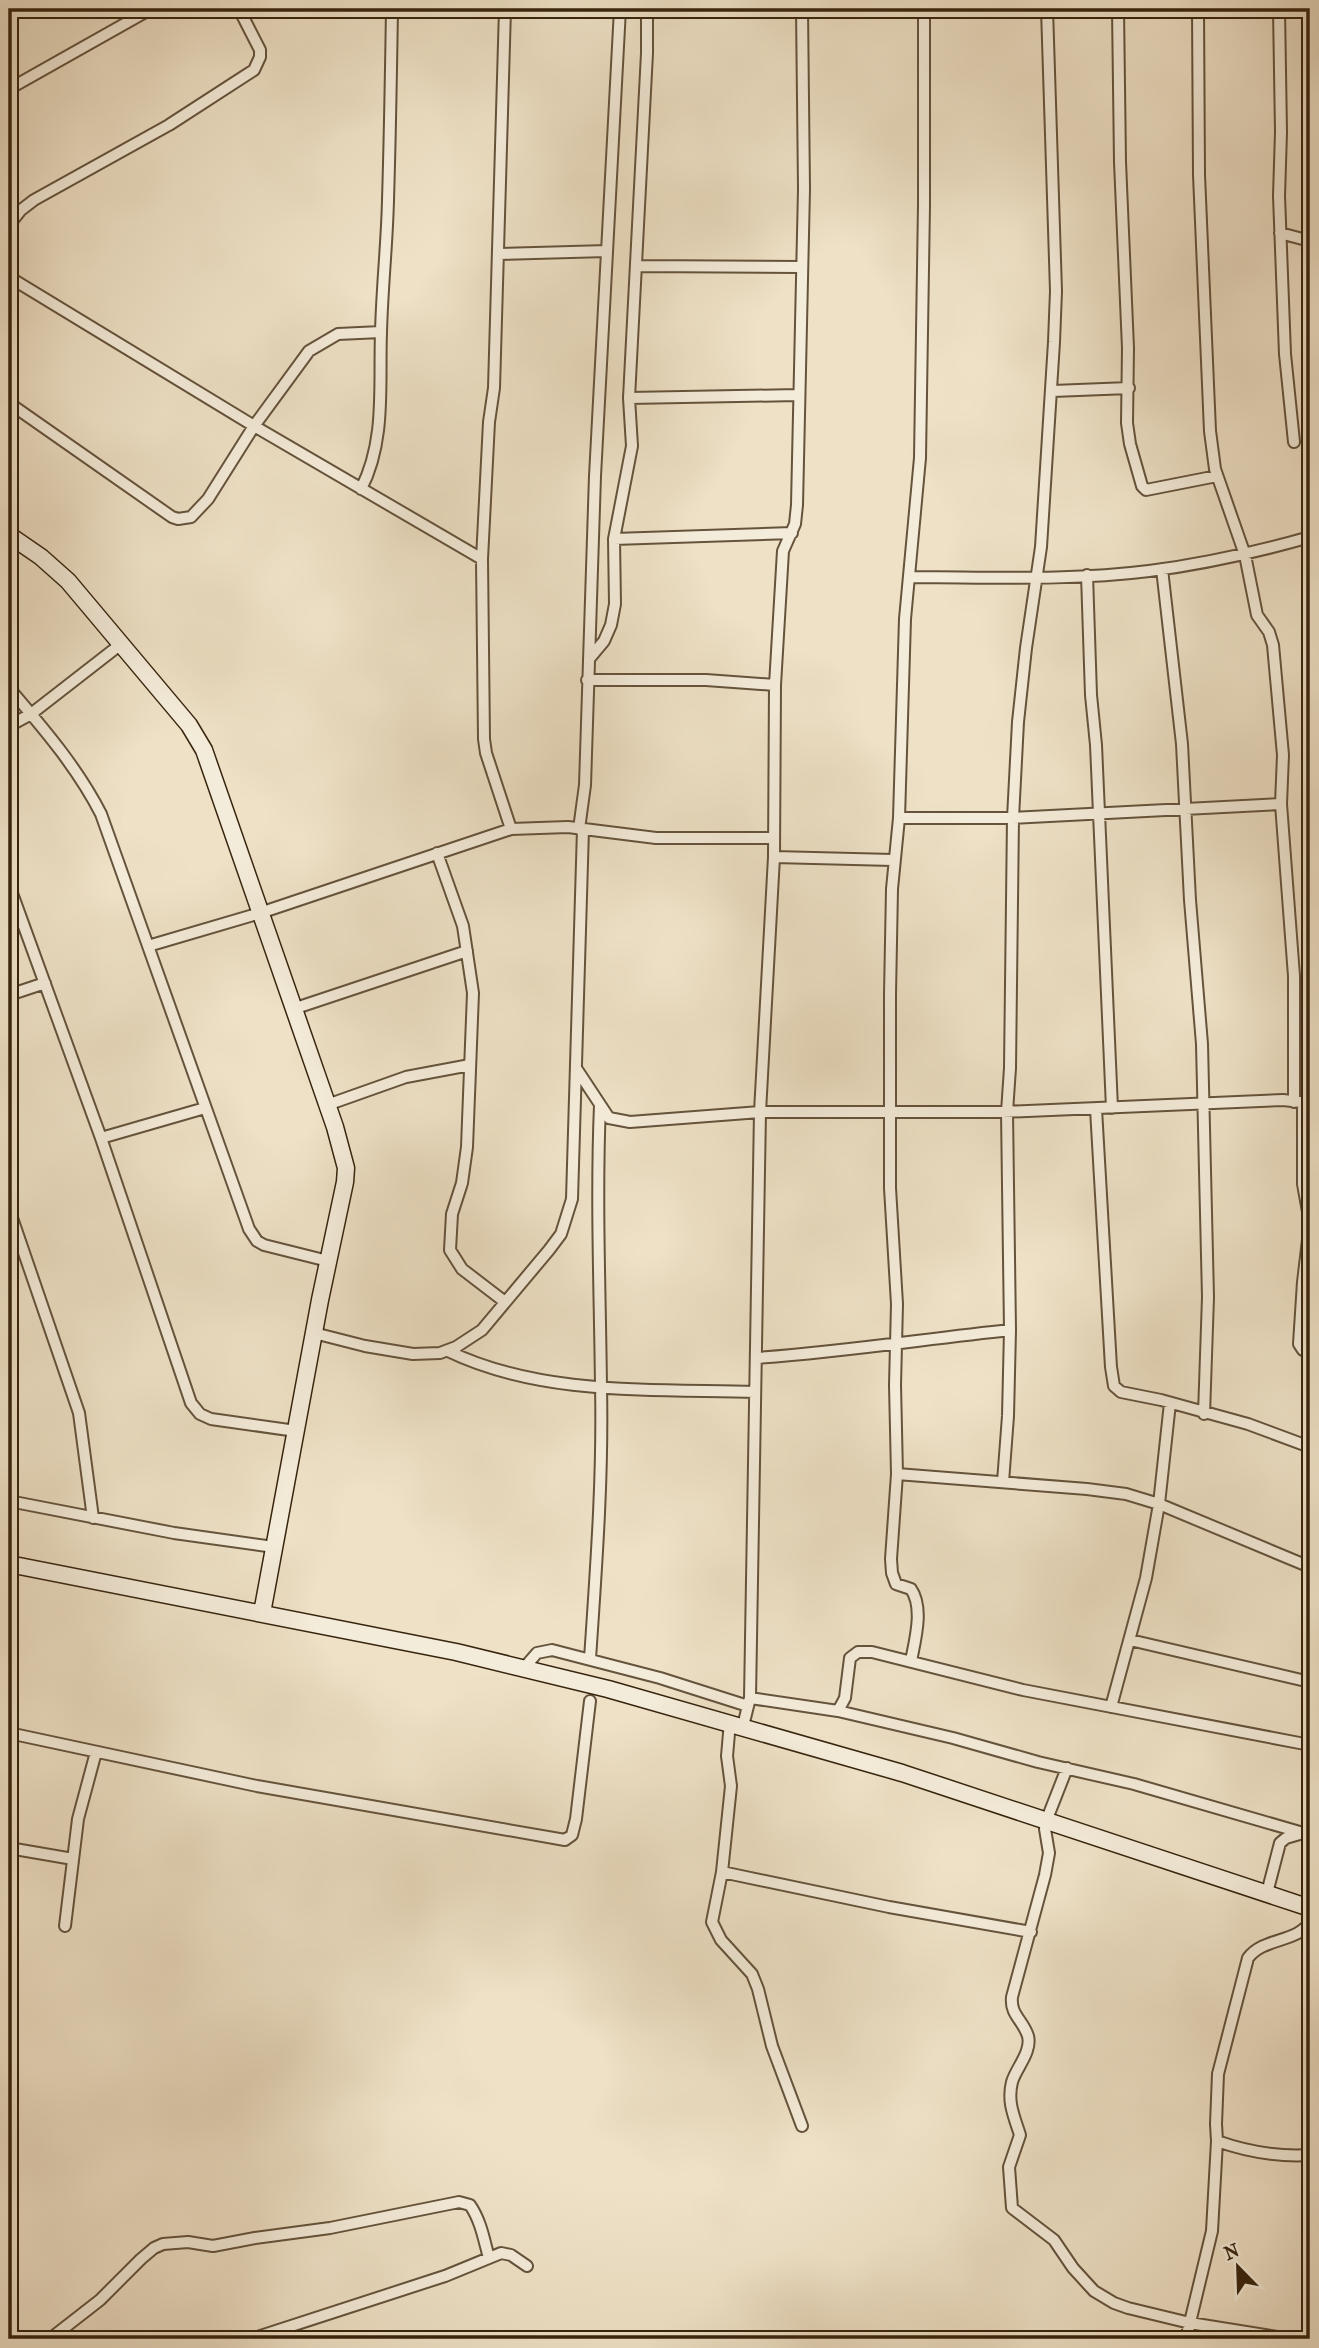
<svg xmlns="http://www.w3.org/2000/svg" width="1319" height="2348" font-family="'IM FELL French Canon',serif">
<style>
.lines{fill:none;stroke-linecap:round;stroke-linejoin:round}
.street-casing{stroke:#65533c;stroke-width:14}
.secondary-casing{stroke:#37240e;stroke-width:19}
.street{stroke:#f4ecda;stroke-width:10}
.secondary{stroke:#f4ecda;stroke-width:16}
</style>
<rect width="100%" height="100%" fill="#eee1c6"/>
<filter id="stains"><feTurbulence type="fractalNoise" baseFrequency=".00286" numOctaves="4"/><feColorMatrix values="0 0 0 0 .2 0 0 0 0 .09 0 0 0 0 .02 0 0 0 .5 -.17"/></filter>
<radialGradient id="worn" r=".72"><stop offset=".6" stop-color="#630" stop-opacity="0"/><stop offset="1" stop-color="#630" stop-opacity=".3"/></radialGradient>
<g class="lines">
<g class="street-casing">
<path id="street" d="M505 9 494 388 489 422 482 559 484 739 486 753 511 829
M1118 9 1120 162 1128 348 1127 423 1130 444 1142 486 1146 490 1217 476
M1198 9 1199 175 1210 431 1215 469 1245 555 1257 615 1269 632 1273 645 1283 755 1281 804 1294 976V1102
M1279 9 1281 132 1279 196 1285 354 1294 442
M1279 10 1310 9
M9 89 151 9
M9 225 21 210 34 200 169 125 254 70 260 57V50L239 9
M1280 233 1310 241
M498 254 607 251
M637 266 801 267
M9 277 254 426 482 559
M1053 391 1129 388
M629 398 798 395
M9 403 172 517 178 519 191 517 208 499 254 426 309 351 338 334 381 332
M361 489C386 441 379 385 381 333 382 288 387 244 388 200 390 136 391 72 392 9
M614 539 792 533
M1162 569 1182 744 1190 900 1202 1044 1208 1297 1204 1414
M1087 575 1091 695 1096 745 1112 1108
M909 577C988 577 1070 581 1149 571 1204 564 1257 552 1310 537
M589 659 604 641 611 625 615 604 614 539 632 446 629 398 647 53V9
M587 680H706L775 685
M9 688C43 728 77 767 101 814L249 1229 257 1241 264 1245 328 1261
M9 726 31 714 121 644
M899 818H1013L1281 804
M579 829 585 785 595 476 620 9
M437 853 463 926 473 993 467 1147 462 1183 452 1214 450 1250 462 1269 505 1302
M774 857 893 860
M9 885 101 1138 191 1403 200 1414 211 1419 296 1431
M148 946 260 913 511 829 568 827 656 838H773
M9 995 45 983
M293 1009 467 951
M576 1068 609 1118 630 1122 760 1112H1003L1283 1100 1310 1103
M1303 1103V1184L1310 1223 1303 1282 1299 1344 1303 1350 1310 1353
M327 1105 406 1077 470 1065
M1096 1109 1111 1367 1114 1386 1121 1392 1161 1400 1248 1424 1310 1447
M101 1138 205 1108
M9 1209 79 1413 93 1518
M314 1333 365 1346 413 1354 440 1353 456 1347 482 1330 549 1250 561 1234 572 1199 583 829
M448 1351C541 1396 654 1389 755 1392
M756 1358C841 1352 925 1339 1010 1330
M897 1474 1087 1489 1126 1494 1159 1504 1310 1567
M1003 1482 1008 1416 1010 1330 1007 1112 1010 1068 1013 818 1018 722 1026 648 1041 547 1054 342 1056 291 1047 9
M9 1501 174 1533 274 1547
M1130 1640 1310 1682
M590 1659C596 1569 603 1478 601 1387 600 1293 596 1199 600 1105
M911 1661C915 1640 924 1608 911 1589L896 1584 892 1573 891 1559 897 1474 895 1385 897 1304 890 1188V994L892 889 899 818 905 619 920 458 924 205V9
M524 1668 537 1653 552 1650 660 1678 748 1706
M750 1698 838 1711 953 1738 1038 1762 1134 1784 1310 1835
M1111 1707 1146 1578 1159 1504 1170 1403
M838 1711 845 1698 850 1658 858 1652H872L1023 1690 1310 1745
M730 1722 727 1756 731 1786 722 1872 712 1922 721 1940 752 1974 758 1989 772 2046 802 2126
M743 1726 750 1698 760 1112 774 857 775 685 783 551 795 524 797 505 804 189 802 9
M9 1733 257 1786 565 1840 572 1835 576 1819 590 1701
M1067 1768 1047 1819 1045 1829 1049 1853 1045 1875 1012 1997C1010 2015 1023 2020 1028 2036 1032 2052 1016 2068 1012 2082 1007 2102 1014 2116 1020 2135L1009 2167 1012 2208 1054 2240 1073 2268 1094 2291 1114 2303 1128 2308 1190 2323 1290 2339
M9 1848 73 1859
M722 1872 889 1907 1031 1932
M1267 1893 1280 1843 1286 1838 1303 1833
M65 1926 78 1819 96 1752
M1217 2141C1248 2152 1278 2157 1310 2155
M50 2339 100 2300 141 2259 154 2248 163 2244 188 2242 213 2246 255 2238 330 2228 459 2202 470 2205C481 2221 484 2240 489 2258
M251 2339 445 2276 501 2253 511 2255 527 2266
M1186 2339 1212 2231 1217 2141 1216 2124 1218 2074 1248 1958C1264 1937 1297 1943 1310 1922"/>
</g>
<g class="secondary-casing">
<path id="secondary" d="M9 535 41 557 68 581 189 725 204 750 335 1127 346 1168 345 1182 320 1300 262 1613
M9 1564 456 1652 608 1689 902 1773 1310 1908"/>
</g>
<use href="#street" class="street"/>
<use href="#secondary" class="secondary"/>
</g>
<rect width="1319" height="2348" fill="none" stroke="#eee1c6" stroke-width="35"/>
<rect x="10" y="10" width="1298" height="2327" fill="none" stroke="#37240e" stroke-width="3.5"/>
<rect x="18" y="18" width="1284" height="2313" fill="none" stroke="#37240e" stroke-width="2"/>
<g transform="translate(1238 2267) rotate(337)" stroke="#f4ecda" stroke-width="5" paint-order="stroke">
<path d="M0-5L12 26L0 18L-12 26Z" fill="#37240e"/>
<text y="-10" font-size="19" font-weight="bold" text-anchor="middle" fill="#37240e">N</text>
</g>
<rect width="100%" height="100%" filter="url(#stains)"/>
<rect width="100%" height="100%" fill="url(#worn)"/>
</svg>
